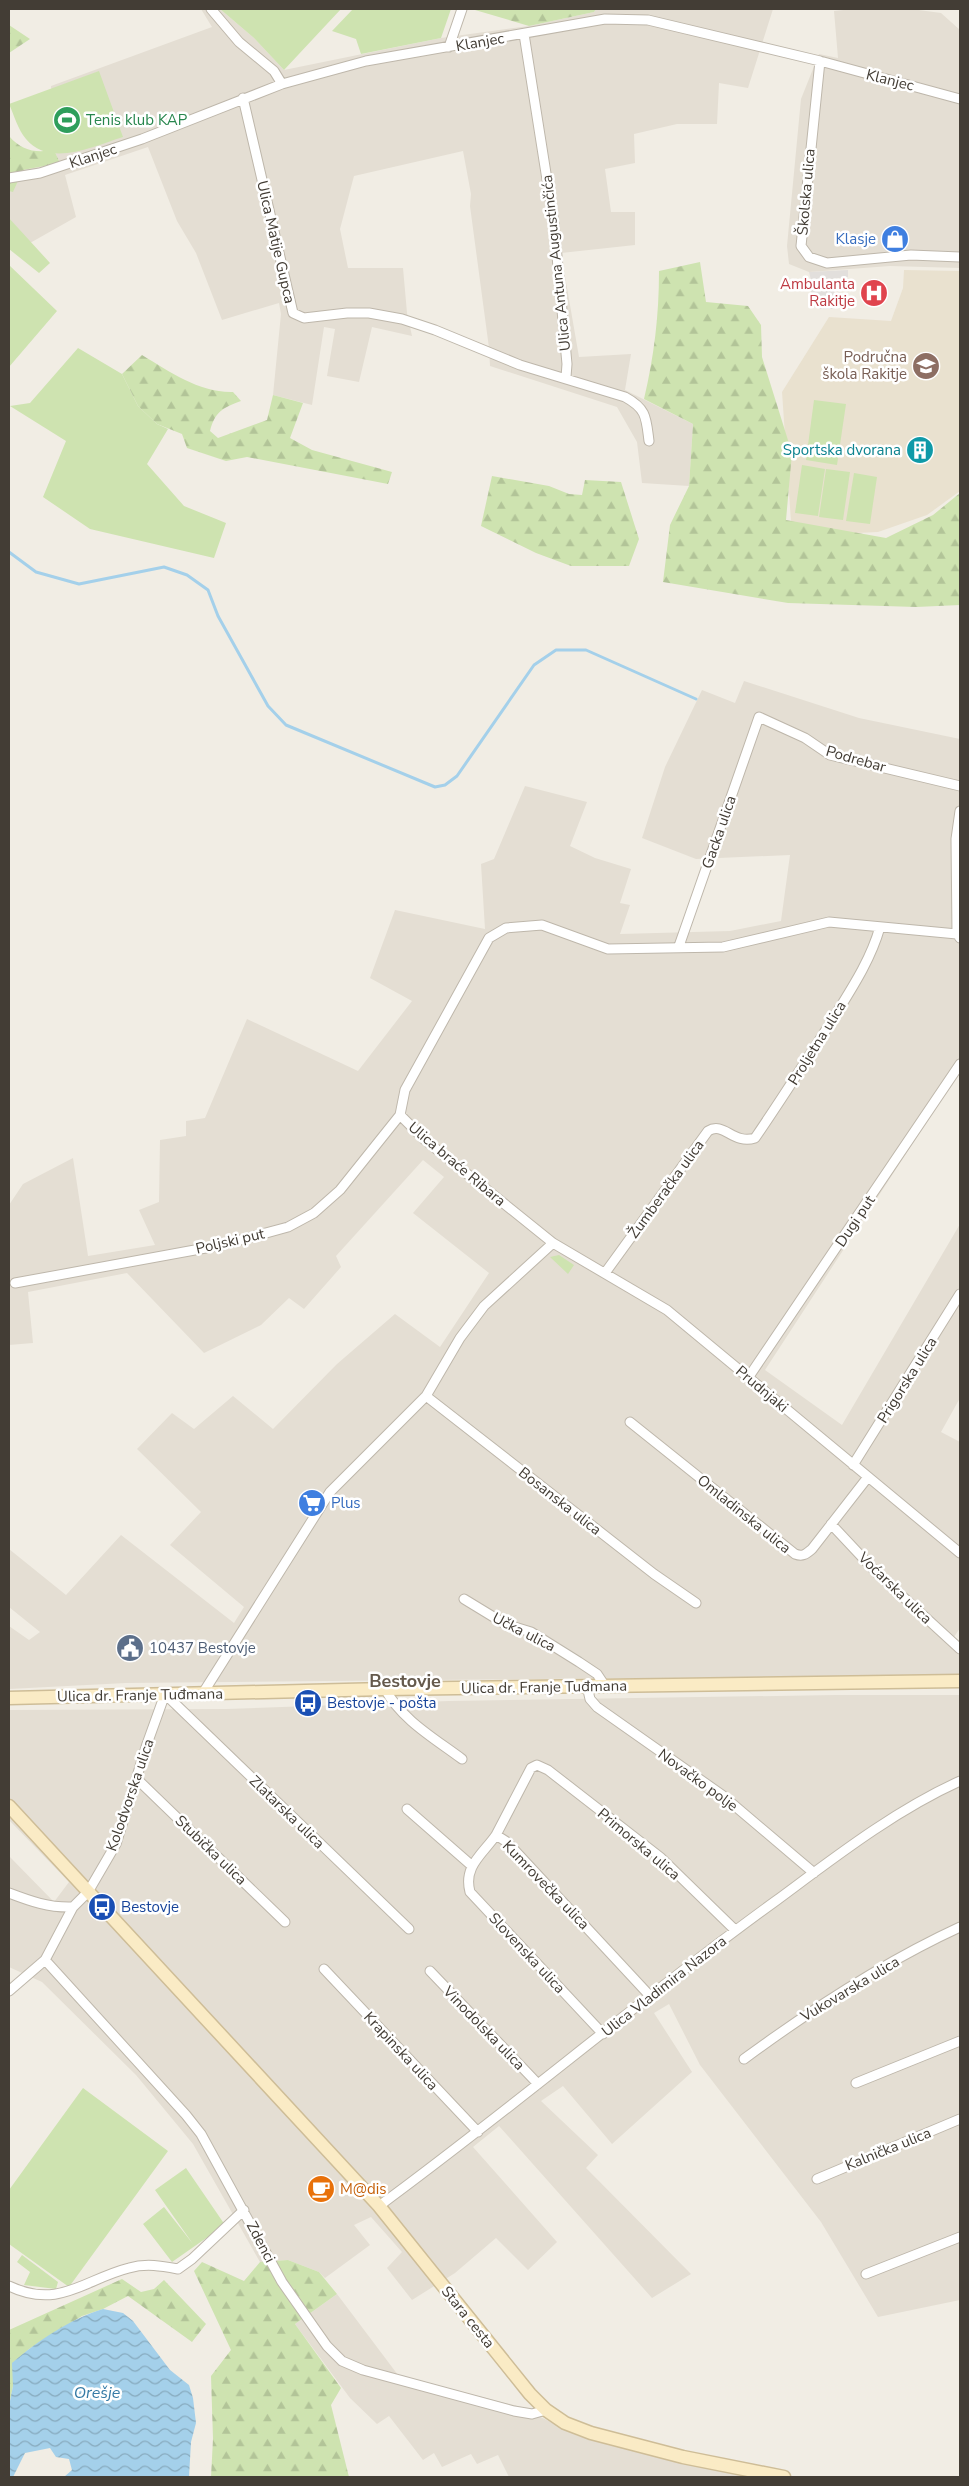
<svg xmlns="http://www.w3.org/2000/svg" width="969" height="2486" font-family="'Nunito Sans',sans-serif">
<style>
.residential{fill:#e4ded3}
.education{fill:#e9e1cf}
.green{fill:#cee3b0}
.forest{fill:url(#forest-firs)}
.parking{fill:#e2dfdc}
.water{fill:url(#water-waves)}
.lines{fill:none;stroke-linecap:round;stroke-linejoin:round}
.stream{stroke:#a4d0ea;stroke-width:3}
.minor-casing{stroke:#beb7ab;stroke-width:11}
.secondary-casing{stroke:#cebd97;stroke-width:15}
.minor{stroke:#fff;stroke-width:9}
.secondary{stroke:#faebc5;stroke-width:12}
.labels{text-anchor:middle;stroke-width:5;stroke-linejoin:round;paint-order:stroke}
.street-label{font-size:15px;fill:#433d35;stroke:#fff}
.leisure-label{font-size:15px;fill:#27864d;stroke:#fff;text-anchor:start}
.shop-label{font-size:15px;fill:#366cbe;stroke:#fff;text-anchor:end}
.health-label{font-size:15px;fill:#be3a42;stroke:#fff;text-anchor:end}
.education-label{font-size:15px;fill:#785e54;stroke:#fff;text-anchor:end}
.culture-label{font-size:15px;fill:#0d838f;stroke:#fff;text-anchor:end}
.service-label{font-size:15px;fill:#4e5e75;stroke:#fff;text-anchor:start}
.transit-label{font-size:15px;fill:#164399;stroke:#fff;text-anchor:start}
.food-label{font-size:15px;fill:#c56008;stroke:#fff;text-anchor:start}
.water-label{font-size:16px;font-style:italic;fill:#367ba6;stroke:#fff}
.quarter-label{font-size:18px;font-weight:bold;fill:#655a4d;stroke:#fff}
</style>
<defs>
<pattern id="forest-firs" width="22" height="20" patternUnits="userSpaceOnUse" patternTransform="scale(1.25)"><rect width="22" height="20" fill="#cee3b0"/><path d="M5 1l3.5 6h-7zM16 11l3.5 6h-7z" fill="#b2c498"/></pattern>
<pattern id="water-waves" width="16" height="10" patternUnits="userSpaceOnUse" patternTransform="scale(1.25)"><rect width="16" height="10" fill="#a4d0ea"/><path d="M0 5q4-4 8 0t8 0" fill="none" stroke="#87aabe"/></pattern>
</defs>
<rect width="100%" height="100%" fill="#f1ede4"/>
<path class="residential" d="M201 9H220L254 38 284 70 441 38 529 26 594 12 596 9H773L748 88 719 83 717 124H677L634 134 635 163 605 169 611 212H635V245L561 253 579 357 631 354 625 390 693 424 689 486 642 483 637 442 617 407 490 366 489 348 470 206 471 194 463 151 354 176 340 229 348 268H403L407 313 412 336 372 327 359 382 327 376 335 329 324 327 312 405 273 395 281 314 279 303 222 320 196 253 177 221 148 147 65 175 76 217 30 243 9 218V191H13L23 170 60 163 54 150 51 86 212 27Z
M853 9H911L941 13 960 30V268L890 266 809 272 789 264 787 246 801 99 819 54 838 58 834 11Z
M744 681 859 718 960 739V1071L765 1370 842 1425 960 1224V1398L941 1432 960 1442V1628L954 1637 960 1644V1675L126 1683 9 1689V1626L29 1640 40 1632 9 1607V1549L66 1595 121 1535 234 1623 244 1607 170 1545 201 1512 137 1449 172 1413 194 1429 233 1396 273 1429 337 1364 395 1314 440 1347 489 1273 413 1213 444 1177 423 1160 336 1256 341 1267 304 1309 289 1298 261 1325 204 1353 127 1273 28 1292 33 1343 9 1345V1205L23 1184 73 1158 88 1256 155 1245 139 1210 159 1202 160 1140 186 1136V1121L205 1118 247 1019 358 1071 412 1001 370 978 395 910 485 929 481 864 494 859 525 786 587 802 570 846 595 858 631 869 620 903 630 905 620 934 730 931 781 921 790 855 696 859 642 838 665 767 702 690 735 703Z
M835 1695H960V2300L878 2317 821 2222 700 2065 669 2004 654 2013 692 2072 612 2144 563 2086 541 2101 598 2155 586 2168 691 2274 652 2298 499 2126 473 2147 557 2242 528 2270 496 2238 455 2273 412 2300 387 2268 402 2252 371 2217 354 2225 370 2245 325 2278 319 2272 288 2260 260 2262 193 2144 136 2075 42 1982 9 1967V1856L54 1902 69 1882 9 1820V1710L226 1709 449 1701Z
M337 2294 398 2375 521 2407 578 2436 646 2454 746 2477H509L498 2455 477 2464 471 2454 442 2467 434 2453 423 2460 389 2416 377 2424 350 2398 295 2324Z"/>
<path class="education" d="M904 270 960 271V491L927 515 878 532 792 536 782 392 829 317 891 321 903 288Z"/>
<path class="green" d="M220 9H341L284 70 254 38Z
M353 9H451L441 38 361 54 356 39 332 31Z
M99 71 123 137C94 146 50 168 26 139 18 130 14 115 9 104Z
M9 218 50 263 39 273 9 249Z
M9 265 57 311 9 367Z
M78 348 122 374 138 406 157 424 168 429 147 464 184 506 226 523 214 558 90 529 43 497 66 441 10 406 30 403Z
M814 400 846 404 837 465 806 460Z
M802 465 825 469 818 516 795 513Z
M826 469 850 472 843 520 819 517Z
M854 473 877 477 870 524 846 521Z
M559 1255 574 1265 568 1274 550 1257Z
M83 2088 168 2151 69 2287 9 2244V2190Z
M186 2168 225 2225 172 2262 143 2224 164 2207 193 2244 155 2190Z
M22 2255 58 2282 56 2289 24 2285 30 2272 17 2262Z"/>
<path class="forest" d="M476 9H596L594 12 529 26 475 10Z
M9 25 30 39 9 53Z
M9 136C22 151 35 153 54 150L60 163 23 170 13 192 9 191Z
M700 262 706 302 748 306 761 325 762 357 792 453 786 520 886 538 933 515 960 493V605L916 607 788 603 663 582 670 525 689 486 693 424 644 399C654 356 659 316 659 271Z
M142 355C170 372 200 393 233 392L241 401C222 408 215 412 210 431L218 438 267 420 273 395 303 403 290 438 312 450 392 472 388 484 247 457 226 461 187 448 182 434 157 424 138 406 122 374Z
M492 476 549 486 569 494 582 495 585 480 621 482 639 539 629 566H571L536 553 481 526Z
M288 2260 319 2272 337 2294 295 2324 341 2388 331 2405 349 2477H211L213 2439 211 2376 231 2350 194 2271 202 2262 244 2281 260 2262Z
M122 2279 141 2292 154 2289 164 2280 206 2324 192 2342 128 2296 103 2309 82 2316 29 2349 13 2363V2386L9 2406V2330Z"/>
<path class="parking" d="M848 270V277L824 280 825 284 834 283 835 309H819L820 306 811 305V285L819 284 818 279 811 280 809 272Z"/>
<path class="water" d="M103 2309 123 2313 133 2321 170 2370 189 2385 193 2398 196 2423 191 2442 189 2477H64L72 2470 69 2459 56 2457 50 2448 25 2453 13 2477H9V2406L13 2386 12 2363C39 2340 70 2319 103 2309Z"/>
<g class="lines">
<path class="stream" d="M9 552 36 572 79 584 164 567 187 575 208 590 218 616 268 706 286 725 435 787 445 785 457 776 534 665 556 650H586L696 699"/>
<g class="minor-casing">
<path id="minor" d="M211 9 239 42 274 71 282 84
M524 34 554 224 567 364 566 377
M449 47 462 9
M820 61 801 246 809 257 827 263 911 255 960 257
M243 98 293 313 304 318 347 313H369L402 319 435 330 520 365 625 397C647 409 646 418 649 441
M9 178 40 173 142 139 282 84 366 61 605 19 648 20 820 61 960 99
M957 934 956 839 960 811
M679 946 759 717 805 738 830 755 960 786
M553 1243 667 1310 960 1553
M605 1273 708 1131C724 1121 733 1145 755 1138 781 1100 806 1061 831 1022 850 991 870 962 880 927
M15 1283 222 1245 288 1227 314 1213 340 1190 400 1115 405 1090 489 938 506 928 542 925 608 949 723 947 829 922 957 934 960 938
M748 1378 960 1064
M426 1396 654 1574 696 1603
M630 1422 795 1554C803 1557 806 1554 812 1549L868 1477
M853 1465 960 1294
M831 1524 876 1572 960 1649
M464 1599 505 1624 531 1632 579 1662 597 1674 605 1686
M587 1686 590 1699 597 1707 722 1795 814 1873
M385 1689C402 1720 434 1738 462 1759
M203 1693 330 1492 426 1396 460 1338 484 1306 553 1243 425 1140 400 1115
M137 1779 285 1922
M407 1809 471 1865
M496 1835C483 1854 463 1866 470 1892L603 2034
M9 1893C30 1901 49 1908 73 1907
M45 1960 186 2115 201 2134 282 2282 327 2346 342 2361 363 2370 514 2411 532 2414 546 2410
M324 1969 478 2132
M430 1971 538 2084
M9 1991 45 1960 73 1907 88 1892 116 1844 147 1744 165 1694 409 1929
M651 1997 507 1842 496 1835 531 1768 537 1765 548 1770 660 1857 735 1930
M744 2059C812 2009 884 1962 960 1927
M856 2083 960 2041
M817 2179 960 2119
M379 2206C514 2107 641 1998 777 1900 835 1857 894 1811 960 1781
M866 2274 960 2237
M9 2286C59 2310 85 2279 129 2268 146 2263 162 2266 178 2269L192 2259 244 2210"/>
</g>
<g class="secondary-casing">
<path id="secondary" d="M9 1698 385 1689 960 1681
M9 1806 379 2206 530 2394 546 2410 565 2423 591 2433 683 2457 784 2477"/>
</g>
<use href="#minor" class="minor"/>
<use href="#secondary" class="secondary"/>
</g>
<defs>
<g id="stadium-disc" transform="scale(1.4375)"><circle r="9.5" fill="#2e9e5b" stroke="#fff"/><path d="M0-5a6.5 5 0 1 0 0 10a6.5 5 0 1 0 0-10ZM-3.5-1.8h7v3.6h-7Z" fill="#fff"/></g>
<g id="shop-disc" transform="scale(1.4375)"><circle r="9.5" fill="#3f7fe0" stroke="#fff"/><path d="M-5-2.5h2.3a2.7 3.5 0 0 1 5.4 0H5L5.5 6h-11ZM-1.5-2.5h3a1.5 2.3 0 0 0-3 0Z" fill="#fff"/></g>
<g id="hospital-disc" transform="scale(1.4375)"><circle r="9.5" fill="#e0444e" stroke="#fff"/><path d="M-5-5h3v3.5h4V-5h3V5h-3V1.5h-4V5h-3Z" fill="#fff"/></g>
<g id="school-disc" transform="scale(1.4375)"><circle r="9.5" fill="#8d6e63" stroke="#fff"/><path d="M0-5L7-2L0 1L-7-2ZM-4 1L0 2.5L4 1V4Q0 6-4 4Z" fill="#fff"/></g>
<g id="building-disc" transform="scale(1.4375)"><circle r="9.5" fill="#0f9aa8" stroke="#fff"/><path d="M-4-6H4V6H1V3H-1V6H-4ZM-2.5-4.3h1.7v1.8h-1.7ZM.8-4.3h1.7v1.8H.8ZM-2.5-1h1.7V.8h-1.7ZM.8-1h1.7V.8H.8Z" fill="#fff"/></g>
<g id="supermarket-disc" transform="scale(1.4375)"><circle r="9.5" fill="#3f7fe0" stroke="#fff"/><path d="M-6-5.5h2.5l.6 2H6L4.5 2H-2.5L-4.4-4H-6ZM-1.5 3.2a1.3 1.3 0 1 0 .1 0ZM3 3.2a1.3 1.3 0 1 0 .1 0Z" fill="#fff"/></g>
<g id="civic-disc" transform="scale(1.4375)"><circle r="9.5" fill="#5c6f8a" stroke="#fff"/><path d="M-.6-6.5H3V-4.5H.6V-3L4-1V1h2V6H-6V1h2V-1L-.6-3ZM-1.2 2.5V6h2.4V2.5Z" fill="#fff"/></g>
<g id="bus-disc" transform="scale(1.4375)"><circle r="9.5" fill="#1a4fb4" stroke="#fff"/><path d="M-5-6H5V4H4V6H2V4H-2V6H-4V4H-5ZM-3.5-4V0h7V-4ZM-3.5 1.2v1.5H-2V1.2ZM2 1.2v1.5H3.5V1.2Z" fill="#fff"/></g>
<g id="cafe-disc" transform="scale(1.4375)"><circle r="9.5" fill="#e8710a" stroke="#fff"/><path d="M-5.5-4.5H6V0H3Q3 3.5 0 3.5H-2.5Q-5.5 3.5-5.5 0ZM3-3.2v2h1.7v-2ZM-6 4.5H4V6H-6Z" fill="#fff"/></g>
</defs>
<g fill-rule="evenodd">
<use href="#stadium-disc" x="67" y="120"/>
<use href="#shop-disc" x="895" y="239"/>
<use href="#hospital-disc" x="874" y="293"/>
<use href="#school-disc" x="926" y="366"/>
<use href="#building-disc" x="920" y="450"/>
<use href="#supermarket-disc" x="312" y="1503"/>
<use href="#civic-disc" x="130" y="1648"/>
<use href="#bus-disc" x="308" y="1703"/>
<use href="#bus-disc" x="102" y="1907"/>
<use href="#cafe-disc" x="321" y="2189"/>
</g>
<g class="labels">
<g class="street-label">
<text transform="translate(480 42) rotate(-10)" y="5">Klanjec</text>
<text transform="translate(890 80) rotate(14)" y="5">Klanjec</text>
<text transform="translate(93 156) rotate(-18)" y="5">Klanjec</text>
<text transform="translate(806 192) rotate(-85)" y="5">Školska ulica</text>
<text transform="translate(276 242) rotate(77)" y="5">Ulica Matije Gupca</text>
<text transform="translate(556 263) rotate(-96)" y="5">Ulica Antuna Augustinčića</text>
<text transform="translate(856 759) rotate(16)" y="5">Podrebar</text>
<text transform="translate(719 832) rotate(-71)" y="5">Gacka ulica</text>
<text transform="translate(817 1043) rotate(-58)" y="5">Proljetna ulica</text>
<text transform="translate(457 1164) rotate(40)" y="5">Ulica braće Ribara</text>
<text transform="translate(666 1189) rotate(-54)" y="5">Žumberačka ulica</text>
<text transform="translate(855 1221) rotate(-56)" y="5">Dugi put</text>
<text transform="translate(230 1241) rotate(-13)" y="5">Poljski put</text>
<text transform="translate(907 1380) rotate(-58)" y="5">Prigorska ulica</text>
<text transform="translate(762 1389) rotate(40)" y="5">Prudnjaki</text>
<text transform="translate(560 1501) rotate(38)" y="5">Bosanska ulica</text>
<text transform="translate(744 1514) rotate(39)" y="5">Omladinska ulica</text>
<text transform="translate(895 1588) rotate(44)" y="5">Voćarska ulica</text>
<text transform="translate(524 1632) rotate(27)" y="5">Učka ulica</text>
<text transform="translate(544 1687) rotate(-1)" y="5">Ulica dr. Franje Tuđmana</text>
<text transform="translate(140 1695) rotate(-1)" y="5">Ulica dr. Franje Tuđmana</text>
<text transform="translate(698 1780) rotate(36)" y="5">Novačko polje</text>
<text transform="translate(130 1795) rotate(-71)" y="5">Kolodvorska ulica</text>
<text transform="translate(287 1812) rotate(44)" y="5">Zlatarska ulica</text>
<text transform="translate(639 1844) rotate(40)" y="5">Primorska ulica</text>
<text transform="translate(211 1850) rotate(44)" y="5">Stubička ulica</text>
<text transform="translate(546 1885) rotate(46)" y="5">Kumrovečka ulica</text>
<text transform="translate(527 1953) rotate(47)" y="5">Slovenska ulica</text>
<text transform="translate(664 1986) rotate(-38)" y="5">Ulica Vladimira Nazora</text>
<text transform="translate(850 1989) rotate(-31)" y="5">Vukovarska ulica</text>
<text transform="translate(484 2028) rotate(46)" y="5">Vinodolska ulica</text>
<text transform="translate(401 2051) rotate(47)" y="5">Krapinska ulica</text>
<text transform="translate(888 2149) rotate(-22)" y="5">Kalnička ulica</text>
<text transform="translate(261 2242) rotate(62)" y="5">Zdenci</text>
<text transform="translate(468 2317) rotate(51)" y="5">Stara cesta</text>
</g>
<g class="leisure-label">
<text x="86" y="125">Tenis klub KAP</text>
</g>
<g class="shop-label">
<text x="876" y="244">Klasje</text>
<text x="331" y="1508" text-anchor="start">Plus</text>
</g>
<g class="health-label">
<text x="855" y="289">Ambulanta<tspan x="855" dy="17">Rakitje</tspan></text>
</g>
<g class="education-label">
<text x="907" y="362">Područna<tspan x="907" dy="17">škola Rakitje</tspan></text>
</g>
<g class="culture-label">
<text x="901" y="455">Sportska dvorana</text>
</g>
<g class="service-label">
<text x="149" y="1653">10437 Bestovje</text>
</g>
<g class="transit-label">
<text x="327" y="1708">Bestovje - pošta</text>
<text x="121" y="1912">Bestovje</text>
</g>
<g class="food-label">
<text x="340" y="2194">M@dis</text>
</g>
<g class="water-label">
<text x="97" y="2398">Orešje</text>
</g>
<g class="quarter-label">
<text x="405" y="1687">Bestovje</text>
</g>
</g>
<rect width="969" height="2486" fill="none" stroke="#433d35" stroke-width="20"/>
</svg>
